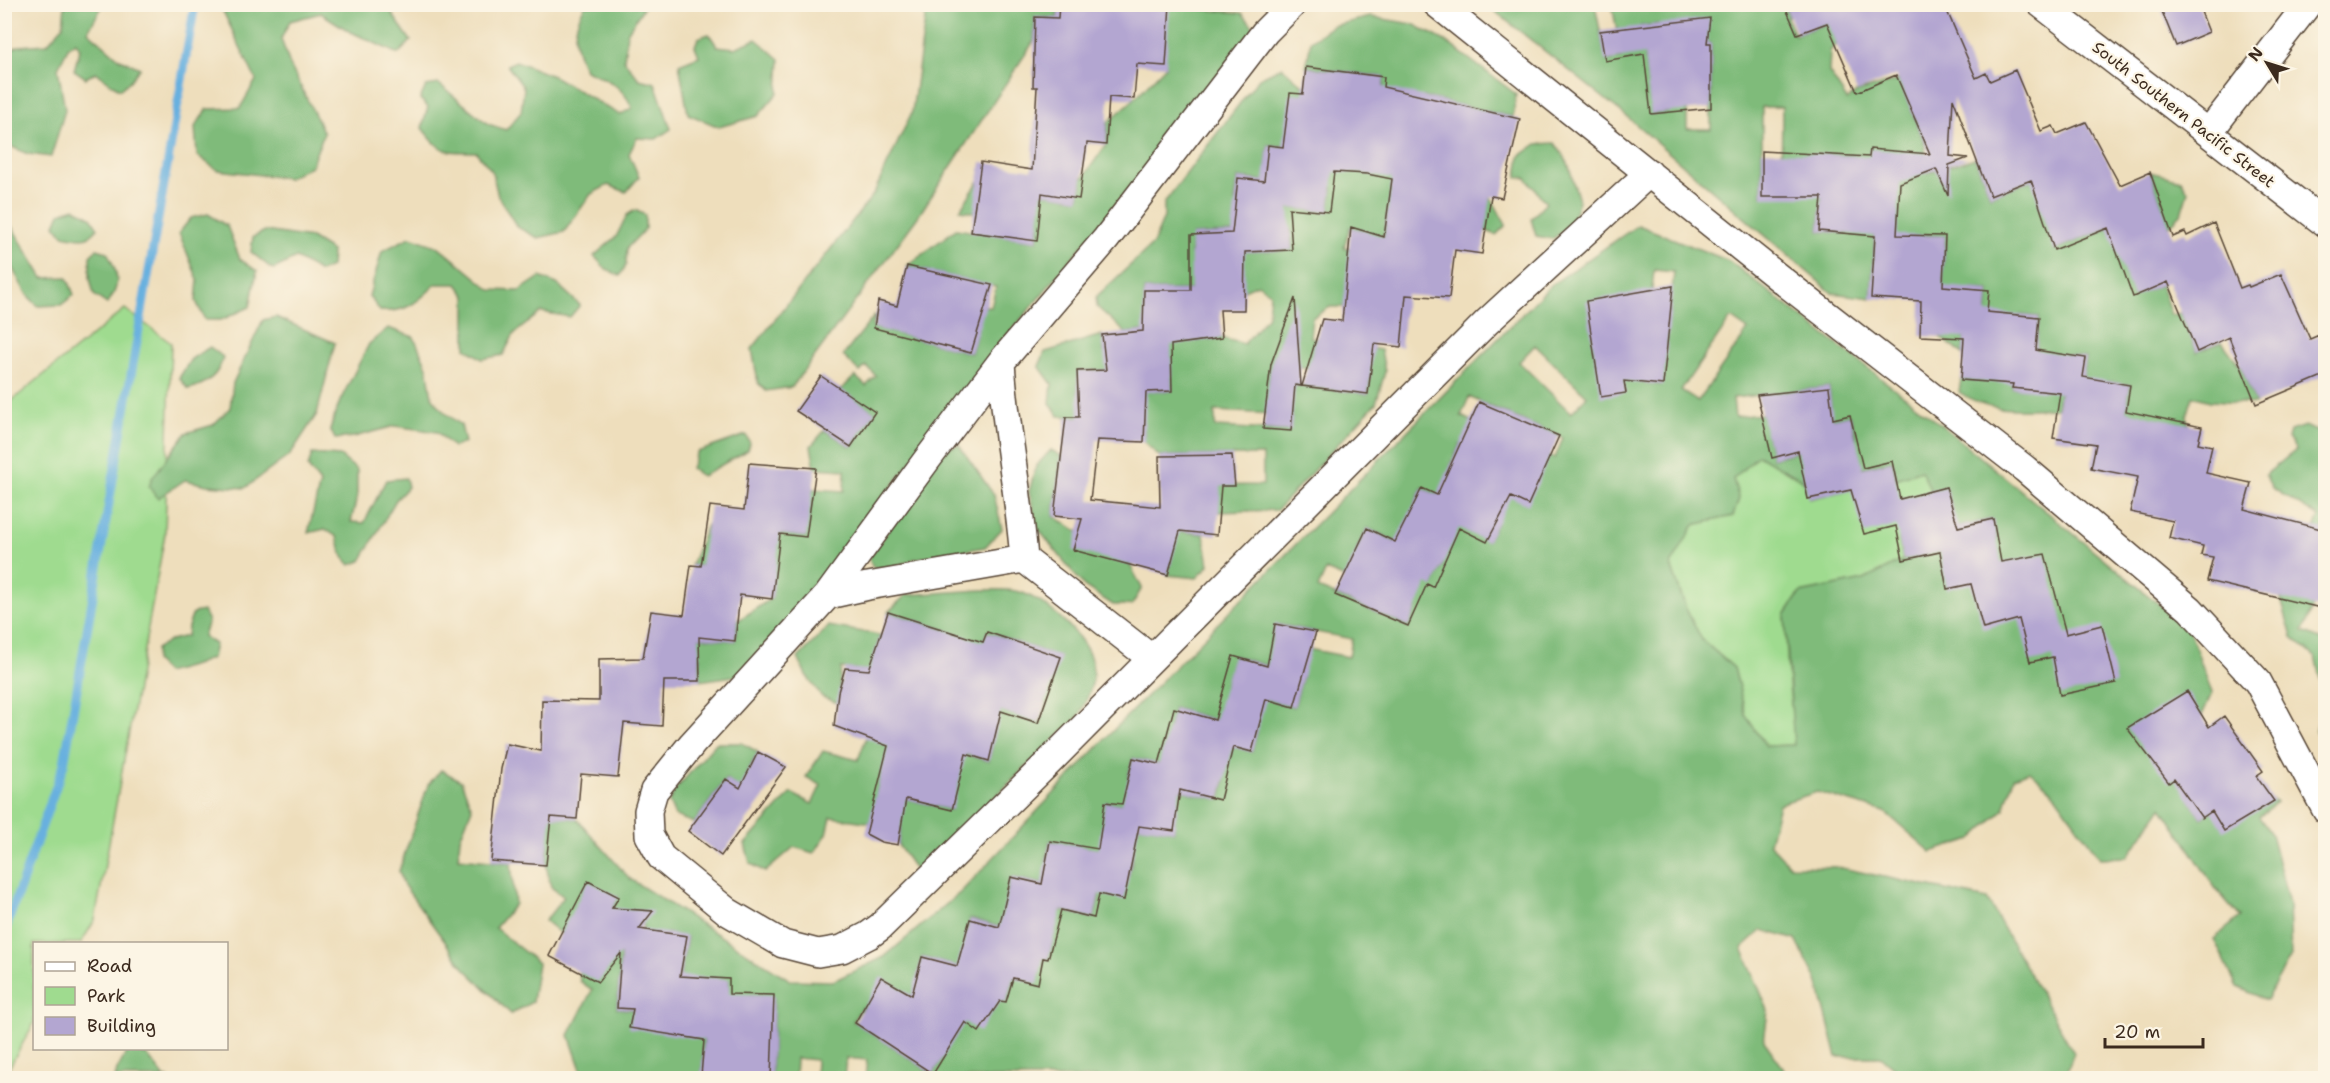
<svg xmlns="http://www.w3.org/2000/svg" width="2330" height="1083" font-family="'Shantell Sans',sans-serif">
<style>
.green{fill:#9fdb8f;stroke:#6d8256;stroke-width:1.5}
.forest{fill:#7fbb7a;stroke:#5d724c;stroke-width:1.5;fill-rule:evenodd}
.lines{fill:none;stroke-linecap:round;stroke-linejoin:round}
.stream{stroke:#68b0df;stroke-width:9}
.building{fill:#b3a6d1}
.street-casing{stroke:#564536;stroke-width:30}
.street{stroke:#fff;stroke-width:27}
.labels{text-anchor:middle;stroke-width:4.5;stroke-linejoin:round;paint-order:stroke}
.street-label{font-size:16px;fill:#3b2a1e;stroke:#fcf5e5}
</style>
<rect width="100%" height="100%" fill="#fcf5e5"/>
<filter id="ink" filterUnits="userSpaceOnUse"><feTurbulence type="fractalNoise" baseFrequency=".0167" numOctaves="2"/><feDisplacementMap in="SourceGraphic" scale="12" xChannelSelector="R" yChannelSelector="G"/><feConvolveMatrix kernelMatrix="1 2 1 2 8 2 1 2 1" color-interpolation-filters="sRGB"/></filter>
<filter id="wash" filterUnits="userSpaceOnUse"><feTurbulence type="fractalNoise" baseFrequency=".008" numOctaves="4" result="noise"/><feDisplacementMap in="SourceGraphic" scale="24" xChannelSelector="R" yChannelSelector="G"/><feGaussianBlur stdDeviation="1.35" result="paint"/><feColorMatrix in="noise" values="0 0 0 0 0 0 0 0 0 0 0 0 0 0 0 0 0 1.4 0 .05"/><feComposite in="paint" operator="in"/></filter>
<g filter="url(#wash)">
<rect width="100%" height="100%" fill="#eedebc"/>
<path class="green" d="M125 309 171 343 165 534 95 920 81 943 34 944V1023L5 1075V406Z
M1758 455 1804 481 1809 499 1896 479 1921 469 1943 514 1899 540 1903 560 1864 580 1800 593 1785 615 1788 675 1795 745 1766 746 1746 716 1734 668 1702 640 1686 609 1671 565 1694 525 1707 521 1739 499 1733 479Z"/>
<path class="forest" d="M65 5H103L88 31 120 59 140 68 129 82 120 89 111 84 96 72 86 78 74 70 80 49 76 42 69 46 58 68 65 110 51 157 28 154 5 144V52L19 46 47 44 63 26Z
M220 5H386L411 41 398 54 349 31 321 13 290 21 281 39 290 65 324 133 311 166 288 178 217 170 197 155 195 127 207 109 240 108 256 80Z
M585 5H645L627 33 624 60 639 79 655 83 671 129 656 139 637 138 629 154 639 177 626 192 608 185 591 194 564 232 538 238 517 227 498 196 492 171 476 152C443 151 442 154 422 128L428 107 420 99 426 86 439 84 488 124 506 130 521 112 524 88 507 65 516 61 555 77 620 115 632 108C624 86 605 78 585 70 572 42 571 32 585 5Z
M927 5H1059L1057 18 1035 17 1034 41 917 218 792 387 766 391 758 383 752 349 873 195 912 112Z
M1156 5 1242 13 1259 33 998 347 806 600 741 675 700 681V657L667 658 671 634 735 641 737 621 772 598 774 575 691 565 707 525 806 537 764 486 844 491 845 470 815 468 811 446 825 430 851 447 874 412 841 390 855 376 866 386 876 376 866 366 860 372 843 356 875 315 872 327 971 353 978 329 930 293 991 307 996 287 907 266 956 229 1037 241 1039 223 960 210 978 182 1079 199 1082 179 1106 145 1108 122 1134 99 1166 66Z
M1487 5H1595L1606 61 1622 58 1612 5H1784L1789 16 1787 18 1795 35 1876 5 1830 51 1829 72 1847 100 1857 92 1899 80 1924 141 1926 156 1922 158 1927 173 1975 158 1990 196 2052 172 2054 250 2162 207 2150 172 2181 180 2188 191 2181 214 2166 229 2133 296 2161 285 2171 315 2181 313 2197 352 2222 342 2241 367 2256 404 2210 401 2193 396 2187 416 2191 441 2122 432 2130 385 2107 381 2079 405 2086 358 2066 355 2057 408C2021 409 1990 414 1959 392L1961 380 1981 381 1989 290 1968 289 1963 354 1940 337 1945 236 1925 235 1924 250 1896 248 1877 200 1871 298 1832 293 1625 115ZM1658 24 1669 112 1652 114 1641 26ZM1687 43H1711V129H1687ZM1762 107H1782L1781 196H1762ZM1826 155 1854 156 1847 234 1819 231ZM2020 315 2039 317 2032 389 2012 388Z
M1371 17 1413 24 1445 41 1516 94 1513 117 1424 97 1490 196 1506 225 1496 235 1485 230 1387 214 1384 238 1363 307H1330L1312 318 1310 337 1381 350 1385 372 1376 403 1277 510 1219 512 1192 486 1263 485V455L1159 456 1144 442V420L1059 416 1050 403 1052 384 1039 366 1045 352 1102 335 1104 352 1222 338 1244 344 1268 316 1270 293 1258 284 1244 290H1144V310L1154 329 1126 333 1097 307 1096 297 1153 244 1164 217V203L1259 78 1282 67 1304 86 1382 96 1384 77 1306 67 1311 41 1332 26ZM1268 145 1354 152 1266 168ZM1238 178 1332 188 1329 212 1235 202ZM1350 227 1369 233 1363 253 1344 247ZM1291 230 1292 250 1191 254 1192 235ZM1272 364 1370 375 1368 394 1269 382ZM1171 368 1172 391 1078 393V371ZM1215 411 1292 415 1290 431 1215 427Z
M709 34 717 46 735 48 756 39 780 59 778 93 758 116 719 127 688 114 679 64 699 56 695 46 698 38Z
M1555 143 1568 163 1579 201 1569 228 1552 239 1536 236 1531 219 1546 203 1526 178 1517 177 1520 156 1537 144Z
M74 208 91 217 98 228C89 242 78 238 63 235L55 225 60 213Z
M635 210 645 215V229L627 248 626 265 620 276 606 269 594 256 616 237 627 215Z
M208 214 227 226 240 259 257 271 250 307 221 320H205L196 301 198 280 179 233 191 218Z
M1638 225 1729 261 1939 423 2189 629 2212 693 2191 740 2216 747 2189 799 2202 818 2221 805 2258 786 2276 803 2259 817 2271 834 2289 903 2291 956 2266 1000 2237 987 2214 939 2240 917 2216 889 2162 807 2127 857 2100 858 2052 791 2030 771 2014 777 2004 809 1972 839 1931 852 1885 812 1817 792 1779 804 1769 843 1790 866 1837 867 1987 899 2074 1053 2064 1078H1906L1881 1057H1837L1817 980 1796 940 1762 930 1742 948 1768 1010 1764 1041 1782 1066 1787 1078H1748L1746 1074H1726L1724 1078H1421L1405 1068 1377 1078H865L867 1060 846 1058 844 1078H815L816 1060 796 1058 795 1078H771L774 996 750 995 747 1078H584L569 1035 592 990 580 981 579 972 618 897 561 934 545 921 564 897 551 887 546 865 548 845 538 815 577 819 630 879 790 980 833 981 884 957 962 891 1124 719 1551 285ZM1654 270 1674 272 1662 385 1642 383ZM1731 318 1748 330 1698 401 1681 390ZM1535 345 1587 396 1571 413 1519 362ZM1829 387 1831 406 1735 417 1733 398ZM1469 397 1563 438 1555 458 1461 416ZM1850 415 1856 437 1772 458 1767 435ZM1460 444 1528 504 1450 467ZM1758 455 1804 481 1892 461 1896 479 1921 470 1931 491 1946 488 1953 511 1945 530 1992 519 1997 539 1903 560 1864 580 1800 593 1785 615 1794 745 1766 746 1746 716 1734 668 1702 640 1686 609 1671 565 1694 525 1733 516 1739 499 1733 479ZM1422 488 1497 523 1487 541 1414 505ZM1367 528 1443 564 1433 586 1357 549ZM1326 570 1416 608 1408 626 1318 588ZM1276 624 1352 639 1349 657 1272 642ZM1234 656 1303 676 1294 707 1225 686ZM1174 708 1257 732 1252 752 1169 728ZM1133 758 1225 780 1221 800 1128 778ZM1106 802 1176 812 1174 831 1103 820ZM1050 841 1133 856 1129 875 1046 860ZM1011 877 1099 896 1094 918 1006 898ZM624 910 644 911 636 1010 617 1008ZM970 919 1052 941 1048 959 965 938ZM667 933 687 937 670 1034ZM922 957 1012 981 1006 1002 917 978ZM707 978 729 980 723 1078 702 1076ZM862 1007 942 1058 933 1074 853 1021Z
M12 227 43 278 67 277 74 295 61 305 38 306 27 295 5 255V230Z
M265 231 311 238 332 251 331 267 320 272 296 258 274 269 271 268 251 252 253 237Z
M410 237 439 247 491 290 519 291 540 277 557 284 580 305 570 317 541 312 514 334 503 355 482 359 466 348V296L457 284H436C418 302 406 313 380 311L369 296 382 251Z
M97 249 107 252C118 272 122 285 107 304L94 295 90 278V256Z
M276 317 335 343 317 414 290 455 245 488 207 485 185 480 158 498 149 487 152 478 186 433 213 425 230 408 233 383 263 320Z
M388 328 414 337 427 367 432 397 444 412 461 425 465 443 453 447 437 432 395 426 354 437 335 439 330 429 340 401 369 344Z
M210 347 223 357C219 376 206 385 188 389L179 378 191 359Z
M2305 426 2325 435V574L2303 632 2324 641 2325 637V759L2316 730 2325 700 2315 657 2292 637 2281 599 2290 562 2302 555 2319 517 2272 488 2265 475 2296 450 2288 438 2290 431Z
M746 435 750 443 748 450 702 476 691 468 697 452Z
M959 445 994 495 1002 529 985 547 914 559 889 569 873 567 869 558 946 448Z
M1051 450 1061 456 1054 516 1130 565 1142 588 1132 605H1113L1084 586 1038 529 1029 492 1036 466Z
M312 454 340 456 357 470V497L351 522 364 523 386 480 406 478 408 487 396 500 361 561 350 565 343 557 337 537 325 529 308 533 320 483 308 467Z
M1122 526 1204 534 1209 565 1197 578 1168 575 1172 558Z
M981 590C994 590 1011 588 1023 593 1049 603 1093 641 1093 672 1093 689 1086 701 1079 716L917 872 898 845 901 827 831 817 827 834 814 853 794 847 765 872 750 863 745 844 791 793 812 804 821 785 806 777 823 751 858 760 874 717 822 697 806 675 798 658 829 626 880 635 877 647 945 630 888 612 906 595ZM987 632 1060 657H1061L980 653ZM841 668 913 675 910 693 839 686ZM952 672 1047 703 1040 723 945 692ZM908 739 993 743 989 761ZM882 772 952 810 877 792Z
M203 611 208 621 203 636 215 644 212 658 195 665 166 673 155 661 156 649 171 640 187 636 188 627 193 613Z
M716 743H742L758 752 748 771 767 781 751 797 726 779 694 823 675 816 669 802 675 790Z
M441 770 461 781 472 808 460 838 458 858 511 863 515 904 495 928 538 963 532 1002 511 1014 464 968 403 884 399 871 428 785Z
M128 1050 147 1055 165 1078H169H115L117 1070Z"/>
<g class="lines">
<path class="stream" d="M4 933 64 764 195 4"/>
</g>
<g id="blocks">
<path class="building" d="M1059 4H1170L1166 66 1137 64 1134 99 1109 97 1106 145 1087 143 1079 199 1042 193 1037 241 971 232 981 162 1032 170 1037 87H1033L1035 17 1058 18Z
M1784 4H1944L1976 78 1986 73 1990 81 2015 70 2041 131 2053 126 2057 134 2086 122 2120 185 2150 172 2173 237 2185 232 2187 236 2214 223 2240 288 2248 285 2249 287 2281 274 2310 339 2319 335 2325 350V375L2256 404 2229 337 2197 352 2168 282 2133 297 2108 228 2054 250 2031 180 1990 196 1953 98 1950 156 1968 158 1949 165 1948 196 1936 169 1900 183 1897 235 1945 236 1943 286 1989 290 1987 312 2039 317 2036 350 2086 358 2083 377 2130 385 2126 411 2202 427 2198 443 2212 446 2206 473 2251 483 2244 509 2325 530V609L2207 581 2213 557 2201 555 2203 546 2169 538 2173 521 2130 512 2138 477 2091 468 2096 444 2053 438 2060 393 2012 388 2013 384 1961 380 1964 338 1920 336 1921 301 1871 298 1875 236 1819 231 1822 197H1762V151L1869 157 1870 149 1930 154 1896 75 1857 92 1827 23 1797 34Z
M2159 4H2198L2209 32 2176 46Z
M1710 18 1707 43H1711V108L1651 114 1644 54 1605 61 1600 31Z
M1306 67 1384 77 1383 87 1520 119 1502 198 1491 196 1482 254 1455 250 1449 298 1406 295 1401 347 1374 344 1368 394 1302 386 1322 319 1342 321 1351 227 1384 237 1392 179 1367 174 1334 172 1329 212 1289 208 1292 250 1245 252 1244 310H1220L1222 338 1171 345 1172 391 1146 392 1144 442 1097 440 1090 500 1160 507 1159 456 1232 455 1235 486H1221L1217 535 1180 531 1168 575 1073 550 1082 519 1054 516 1066 417H1079L1077 371 1106 370 1102 335 1143 331 1144 290H1191V235L1232 233 1238 178 1264 181 1268 145 1283 147 1290 93 1303 94Z
M907 266 992 285 971 353 874 328 878 301 897 306Z
M1673 286 1663 385 1624 381 1626 393 1601 397 1586 301Z
M1295 298 1301 386 1295 385 1291 431 1263 429 1271 364Z
M821 376 875 412 851 447 796 411Z
M1829 387 1833 419 1850 415 1863 468 1892 461 1900 499 1946 487 1958 527 1993 519 2001 562 2045 554 2066 634 2102 625 2116 683 2060 695 2053 657 2030 662 2019 619 1983 629 1971 584 1947 589 1940 552 1903 560 1896 526 1864 534 1851 490 1808 499 1798 451 1772 458 1757 395Z
M1479 402 1559 436 1528 505 1511 497 1487 542 1459 528 1433 587 1427 584 1408 626 1335 595 1367 528 1395 542 1422 488 1437 495Z
M749 463 816 468 806 537 780 534 772 599 740 595 735 641 699 637 700 681H664L662 726 624 723 618 777 581 774 577 819 551 817 546 865 491 861 501 769 507 744 541 751 542 700 599 701V659L643 658 651 611 684 615 691 565 701 566 710 506 744 510Z
M888 612 983 642 987 632 1061 657 1038 723 1001 711 989 761 966 754 952 810 906 799 898 845 881 842 866 834 888 746 834 726 838 692 845 668 869 670Z
M1275 624 1316 632 1294 707 1266 699 1252 752 1233 747 1220 800 1180 790 1174 831 1139 826 1124 900 1099 894 1094 918 1061 910 1048 959 1043 958 1038 984 1013 978 1006 1002 1000 1001 979 1032 965 1022 933 1074 855 1023 881 977 912 995 922 957 957 966 970 919 999 927 1011 877 1042 884 1050 841 1098 849 1105 802 1122 804 1133 758 1159 764 1174 708 1215 720 1233 656 1267 666Z
M2187 691 2209 727 2224 716 2263 771 2256 776 2274 801 2224 831 2212 811 2202 818 2174 779 2169 783 2127 728Z
M758 752 786 767 721 856 688 831 726 779 740 788Z
M588 881 619 897 612 908 653 911 639 929 687 936 680 976 729 979V994L774 995 771 1078 701 1076 704 1040 629 1028 633 1009 617 1008 621 953 598 982 549 956Z"/>
</g>
</g>
<g filter="url(#ink)">
<use href="#blocks" fill-opacity="0" stroke="#564536" stroke-width="1.5"/>
<g class="lines">
<g class="street-casing">
<path id="street" d="M1293 4 1265 32 1106 239 1001 362 926 461 828 595 692 744 654 791 648 811 649 835 661 857 728 912 783 944 818 953 842 949 869 935 880 927 1051 760 1487 322 1649 173
M1437 4 1778 277 2025 469 2190 609 2258 682 2326 810
M2041 4 2326 224
M2209 132 2308 4
M1001 362C1005 428 1019 493 1024 559
M828 595 868 586 1024 559 1151 658"/>
</g>
<use href="#street" class="street"/>
</g>
</g>
<g class="labels">
<g class="street-label">
<text transform="translate(2184 114) rotate(38)" y="6">South Southern Pacific Street</text>
</g>
</g>
<rect width="2330" height="1083" fill="none" stroke="#fcf5e5" stroke-width="24"/>
<rect x="33" y="942" width="195" height="108" fill="#fcf5e5" stroke="#afa495" stroke-width="1.5"/>
<rect x="45" y="962" width="30" height="9" fill="#ffffff" stroke="#afa495" stroke-width="1.5"/>
<text x="87" y="972" font-size="18" fill="#3b2a1e">Road</text>
<rect x="45" y="987" width="30" height="18" fill="#9fdb8f" stroke="#afa495" stroke-width="1.5"/>
<text x="87" y="1002" font-size="18" fill="#3b2a1e">Park</text>
<rect x="45" y="1017" width="30" height="18" fill="#b3a6d1" stroke="#afa495" stroke-width="1.5"/>
<text x="87" y="1032" font-size="18" fill="#3b2a1e">Building</text>
<g transform="translate(2267 63) rotate(308)" stroke="#fcf5e5" stroke-width="4.5" paint-order="stroke">
<path d="M0-4.5L10 22L0 15L-10 22Z" fill="#3b2a1e"/>
<text y="-9" font-size="16" font-weight="bold" text-anchor="middle" fill="#3b2a1e">N</text>
</g>
<path d="M2105 1038v9h98v-9" fill="none" stroke="#3b2a1e" stroke-width="3"/>
<text x="2114" y="1038" font-size="18" fill="#3b2a1e" stroke="#fcf5e5" stroke-width="4.5" paint-order="stroke">20 m</text>
</svg>
